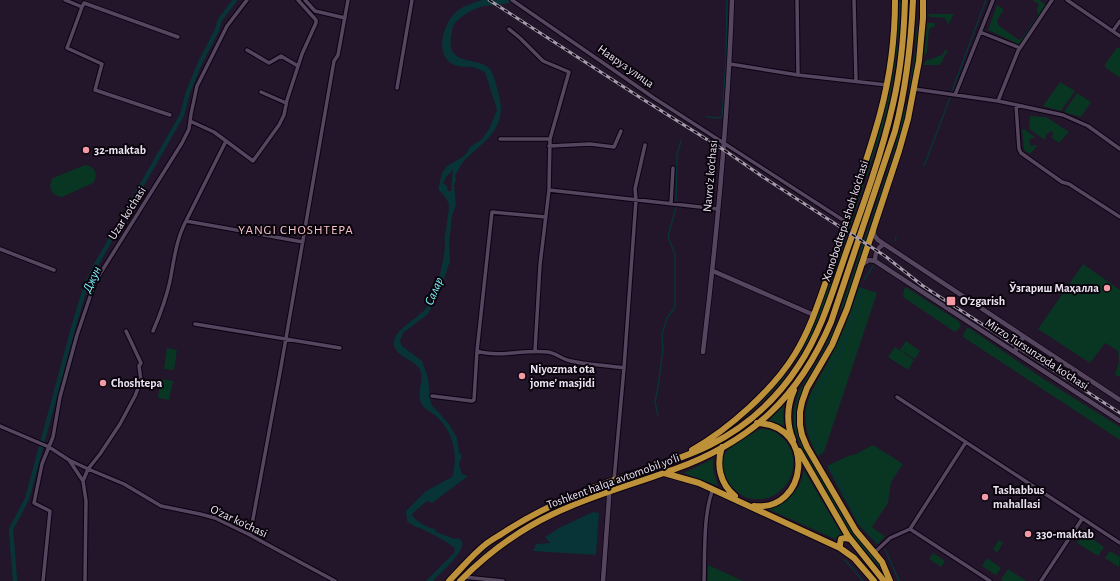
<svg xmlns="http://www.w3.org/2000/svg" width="1120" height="581" font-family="'Alegreya Sans',sans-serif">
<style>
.green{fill:#093623}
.water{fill:#083337;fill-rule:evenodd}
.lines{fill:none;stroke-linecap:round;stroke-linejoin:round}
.stream{stroke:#083337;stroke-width:1.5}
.canal{stroke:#083337;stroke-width:4.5}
.street-casing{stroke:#0c0212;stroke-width:5.5}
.secondary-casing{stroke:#0c0212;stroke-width:6}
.highway-casing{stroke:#0c0212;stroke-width:8}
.street{stroke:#55455e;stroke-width:3.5}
.secondary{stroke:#55455e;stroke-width:4.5}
.highway{stroke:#bc9139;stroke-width:6}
.rail-casing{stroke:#a79cad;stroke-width:3}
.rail{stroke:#09040c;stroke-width:1.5;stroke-dasharray:4.5;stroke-linecap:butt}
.poi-dot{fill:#f49aa6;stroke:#09040c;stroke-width:1.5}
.labels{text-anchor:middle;stroke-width:4;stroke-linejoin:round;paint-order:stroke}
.street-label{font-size:12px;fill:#ede4f3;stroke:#09040c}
.poi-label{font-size:12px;font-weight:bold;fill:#ede4f3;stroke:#09040c;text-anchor:start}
.neighbourhood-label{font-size:13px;letter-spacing:1px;fill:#f5c1c6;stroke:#09040c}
.water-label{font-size:13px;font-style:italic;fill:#80f3fe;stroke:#09040c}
</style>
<rect width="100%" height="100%" fill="#23152a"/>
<path class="green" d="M1032 0H1039L1046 5 1020 45 988 30 997 5 1003 9V11L997 20 999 26 1019 40 1022 38 1038 15 1037 8 1039 4Z
M901 1C899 43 894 83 884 123 879 141 872 158 867 176L865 177 864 176 881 123 888 91 897 5Z
M928 14H954L948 25 945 18 930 17Z
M927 23H935V26L929 29 927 52 924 56Z
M917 26 920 29 919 45 911 93 908 95 915 52Z
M1117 48H1120V78L1105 67V64Z
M945 50H948L940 65H924L925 61 942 55Z
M1060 82 1075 91 1061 111 1043 106Z
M1077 93 1091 102 1081 117 1064 112Z
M909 101H910L900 141 845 308 840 311 892 157 906 105Z
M1030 116 1046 117 1069 132 1059 143 1052 138 1053 132 1051 131 1046 135 1045 140 1029 129Z
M1024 129 1035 137 1034 138H1031L1029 141 1031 146 1036 145 1037 146 1030 154 1024 150 1022 130Z
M85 165C95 166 99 175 93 183L62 197C51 196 47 187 53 178Z
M864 184 822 311 813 333 801 353 781 382 764 400 746 416 716 436 744 415 805 342 819 310 860 186Z
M1083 264 1120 290V377L1115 375 1119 362 1118 351 1105 343 1090 363 1038 329Z
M859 287 877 293 824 452 818 456C791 409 813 393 833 352 844 331 852 309 859 287Z
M906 287 958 321 961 326 957 331 956 330 955 332 903 297 904 289Z
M841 319C835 333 829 346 822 359 805 386 788 408 802 442L876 558 885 574 850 533 803 452 794 429V410L799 391 823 351 837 322Z
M967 328H969L1045 380 1120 427V440L963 337 964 336 963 335Z
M906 341 920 351 915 359 900 350Z
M895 347 914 360 908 370 888 357Z
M167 348 177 350 174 370 164 369Z
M161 379 173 381 169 400 158 398Z
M784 405 783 417 784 426 769 420Z
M762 429C769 429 774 431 779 435 811 459 785 508 748 498 732 493 713 466 727 451 735 443 749 436 758 430Z
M873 445 903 464 891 482 888 503 872 527 885 537 877 544 858 524 827 466 848 456 856 454Z
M713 459V470L718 486 684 473Z
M804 470 842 535 838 536 835 539 768 509C787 504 801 490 804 470Z
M1084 533 1104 547 1098 556 1077 543Z
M999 540 1003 543 997 553 993 549Z
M1110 551 1120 557 1119 567 1105 558Z
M933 553 945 561 941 567 929 559Z
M987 558 1001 568 996 575 982 566Z
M708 565 743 581H708Z
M1008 569 1026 581H1003L1001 580Z"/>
<path class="water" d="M482 0H513C504 8 489 3 478 8 471 10 460 17 455 23 452 26 452 33 451 37 446 67 479 56 490 69 494 73 502 104 501 110 500 133 482 143 467 158 462 162 459 170 455 175L456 180 454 185 456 205 452 216 449 243 450 261 440 292 435 299 428 314 403 333 400 341 402 346 422 361 428 378 431 404 449 424 457 438 459 452 462 456 459 464 462 474 468 476 432 503 427 501 413 513 412 516C418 522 428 528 435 529L436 532 455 539 458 538 462 541C466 552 441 572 433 581H426L454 553 455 548C446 541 434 535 424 530 418 527 412 526 407 521L406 511 426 491 452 477C459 456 453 431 436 416 430 411 422 409 420 400 417 389 426 376 418 367 412 359 397 357 394 345 391 331 419 318 426 308 435 296 445 259 445 244 445 241 444 238 445 235 447 225 448 216 449 205L446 198 438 189 442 173 447 166 461 158 466 154 470 147 482 139 489 129 497 110 485 72C480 70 475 67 470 67 464 66 458 68 452 64 435 53 443 26 454 14 461 6 473 3 482 0ZM453 170 451 191H448L447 186 443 183 446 177Z
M593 512 599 513 596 555 533 551 536 544 550 543 545 537 559 528Z"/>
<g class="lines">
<path class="stream" d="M952 91 986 0
M706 117 720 118 722 116 726 62 727 0
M924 166 950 98
M676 201 677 155 681 141
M895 241 896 237
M864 280 873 266
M658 416 655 402 658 387 663 349 662 334 667 318 675 307V254L668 237 676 207
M822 454C796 408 818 394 838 355 848 337 854 315 861 295L860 289
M829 466 861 521 879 543
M885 549 899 581
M845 560 863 581"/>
<path class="canal" d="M15 581 11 529 27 499 74 325 86 285 97 263 182 115 188 92 200 63 217 30 220 20 235 0"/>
<g class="street-casing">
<path id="street" d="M65 0 82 7 84 3 178 37
M305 0 315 11 345 18
M512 0 654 98 846 222
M797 0 798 75
M854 0 856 81
M1067 0 1120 36
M82 7 67 48 102 64 95 90 170 115
M509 29 520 38 543 61 569 72 550 139 549 190 540 265 535 351
M1113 31 1120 21
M980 32 1020 48
M247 50 269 63 281 56 298 66
M730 64 798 75 887 85
M397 88 412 0
M914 89 998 101 1063 115 1088 126 1120 149
M261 92 286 103
M955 95 993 0
M998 101 1018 51 1052 0
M1016 105 1019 149 1021 153 1062 182 1069 184 1120 217
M190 121 214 132 253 161 279 125 284 115 287 100 302 54 316 23V20L298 0
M500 139H550
M226 141 186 221 303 242
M549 146 590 144 614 147 621 131
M549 190 718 209
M671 204 673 168
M0 249 54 270
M195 324 340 348
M126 331 141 363 139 366 141 381 135 396 120 424 100 454 88 469 124 484 161 506 200 514 215 518 250 535 335 581
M153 331C160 315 166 299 170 281 174 260 176 240 186 221
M477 351C500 358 525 349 548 352 556 353 563 360 571 361 588 365 606 365 624 368
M432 396 472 401 474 400 477 351 492 212 546 217
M897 397 1120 543
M0 426 49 447 69 460 88 469 83 481
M69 460 83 481 86 501 85 581
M614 480 624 368 636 200 635 189 645 145
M910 529 990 581
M250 535 281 367 334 61 338 55 348 0
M875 552 890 538 910 529 966 442
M464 577 503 581
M43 581 50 511 34 503 42 464 53 437 60 397 77 335 95 282 182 143 189 129 191 114 197 86 227 26 247 0
M704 581C705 554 703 514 713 489
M1041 581 1082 519"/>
</g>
<g class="secondary-casing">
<path id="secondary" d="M874 229V235L878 240 1120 400
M875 261C875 253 877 248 884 244
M861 265 869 260 875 261 1120 421
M713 271 814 315
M703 352C717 235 728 118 732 0
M1015 352 1018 343 1024 337
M603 581 609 498V491"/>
</g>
<g class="highway-casing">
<path id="highway" d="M793 440C786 423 787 406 794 390
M722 447C716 465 720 484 735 496
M692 450C729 429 773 390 795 354 808 333 816 310 824 287 831 266 839 245 845 224 857 187 870 151 880 114 890 77 895 38 895 0
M799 451 848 536 884 581
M664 473 699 483 840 548 854 558 874 581
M754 506C808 512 817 425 757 423
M840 548V544L841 539 845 538 850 539
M449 581C461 569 472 555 486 544 491 540 497 537 503 533 538 510 572 495 611 481 645 469 678 461 710 445 746 427 777 399 799 365 822 330 833 290 847 250 864 203 882 153 893 104 901 70 904 35 905 0
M460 581C488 553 517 531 553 514 592 495 635 484 675 469 752 441 799 397 831 322L895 131C906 88 911 44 913 0
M890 581 882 562 856 531 807 447 802 435 800 425V412L802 402 807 388 832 345 847 309 899 151 908 119 919 61 923 18V0"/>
</g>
<use href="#street" class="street"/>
<use href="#secondary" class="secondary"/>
<use href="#highway" class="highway"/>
<g class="rail-casing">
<path id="rail" d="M489 0 644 100 727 152 763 177 885 256 923 286 1120 413"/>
</g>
<use href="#rail" class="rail"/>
</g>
<g class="poi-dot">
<circle cx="86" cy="150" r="4"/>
<circle cx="1107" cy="288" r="4"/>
<rect x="946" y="296" width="10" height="10" rx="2"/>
<circle cx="522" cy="376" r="4"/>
<circle cx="103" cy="383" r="4"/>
<circle cx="985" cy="497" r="4"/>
<circle cx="1028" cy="534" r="4"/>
</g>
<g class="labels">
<g class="street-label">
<text transform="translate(626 66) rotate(35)" y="4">Навруз улица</text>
<text transform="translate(710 176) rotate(-85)" y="4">Navro'z ko'chasi</text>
<text transform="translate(127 213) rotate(-58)" y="4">Uzar ko'chasi</text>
<text transform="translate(845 221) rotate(-72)" y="4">Xonobodtepa shoh ko'chasi</text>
<text transform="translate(1037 354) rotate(33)" y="4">Mirzo Tursunzoda ko'chasi</text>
<text transform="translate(613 481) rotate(-20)" y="4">Toshkent halqa avtomobil yo'li</text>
<text transform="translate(239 521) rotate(25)" y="4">O'zar ko'chasi</text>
</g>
<g class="poi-label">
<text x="94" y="154">32-maktab</text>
<text x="1099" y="292" text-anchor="end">Ўзгариш Маҳалла</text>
<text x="960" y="305">O‘zgarish</text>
<text x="530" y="373">Niyozmat ota<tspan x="530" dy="14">jome’ masjidi</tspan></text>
<text x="111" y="387">Choshtepa</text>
<text x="993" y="494">Tashabbus<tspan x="993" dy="14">mahallasi</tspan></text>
<text x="1036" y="538">330-maktab</text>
</g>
<g class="neighbourhood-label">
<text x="296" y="234">YANGI CHOSHTEPA</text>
</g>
<g class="water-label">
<text transform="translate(91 279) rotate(-65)" y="5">Джун</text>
<text transform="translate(433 291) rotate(-67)" y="5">Салар</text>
</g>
</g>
</svg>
